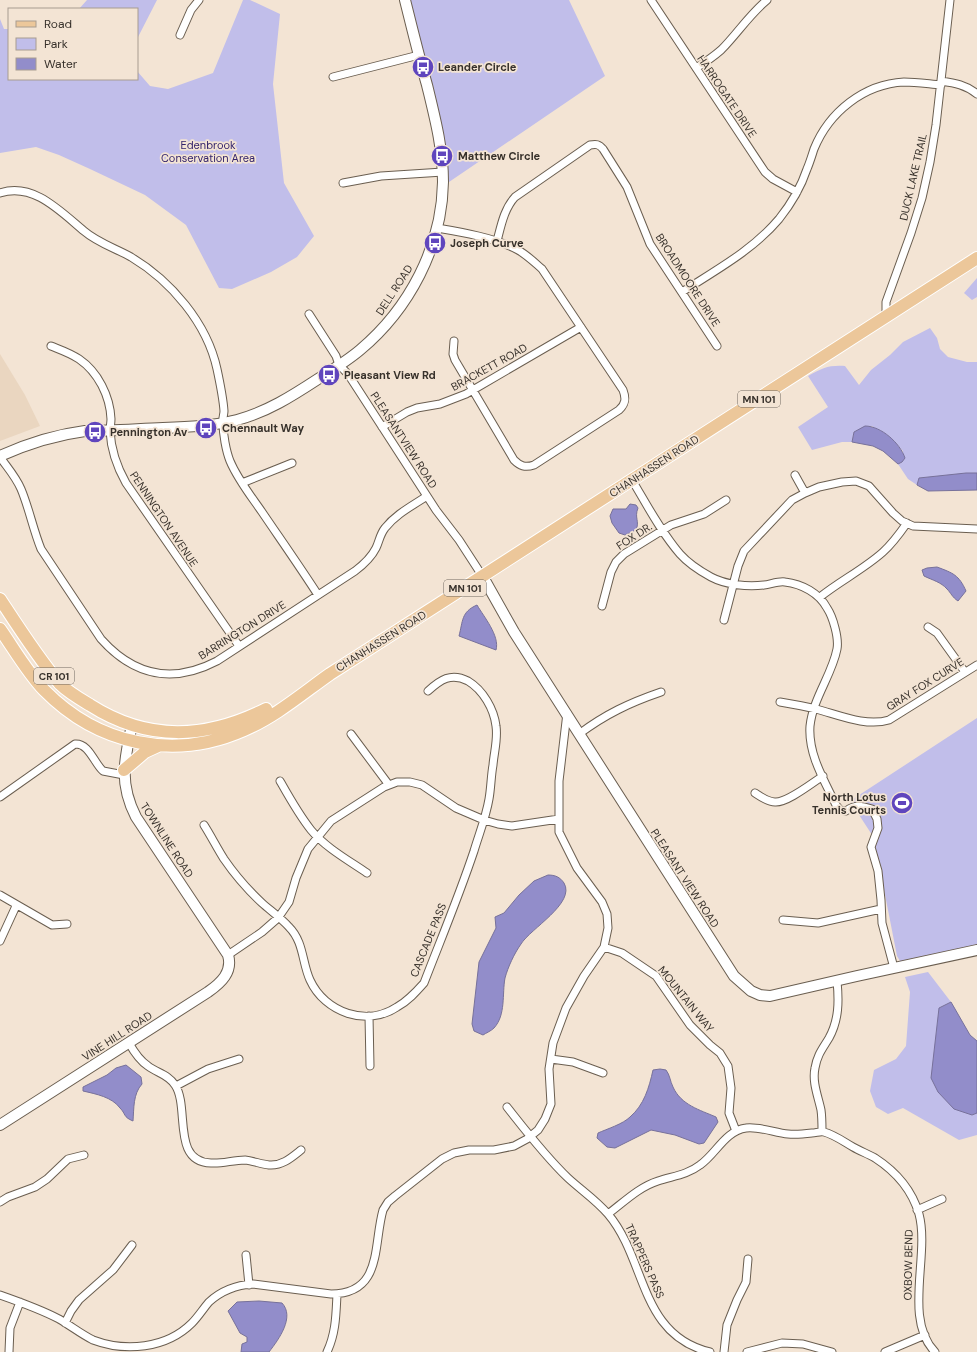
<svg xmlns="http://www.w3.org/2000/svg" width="977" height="1352" font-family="'DM Sans',sans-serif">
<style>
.built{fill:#ead6c0}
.green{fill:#c1beea}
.water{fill:#928dca;stroke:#77719a}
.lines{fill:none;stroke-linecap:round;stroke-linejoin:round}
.street-casing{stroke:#6a5e50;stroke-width:9}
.secondary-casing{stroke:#6a5e50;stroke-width:12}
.primary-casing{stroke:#fff;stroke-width:14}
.street{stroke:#fff;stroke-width:7}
.secondary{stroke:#fff;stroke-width:10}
.primary{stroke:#ecc79a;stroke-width:12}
.labels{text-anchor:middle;stroke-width:3.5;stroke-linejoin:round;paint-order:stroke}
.shield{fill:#f3e4d4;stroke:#6f675e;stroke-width:1}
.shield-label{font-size:10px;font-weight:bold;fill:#37312b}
.poi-label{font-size:11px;font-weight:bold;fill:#37312b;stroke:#f3e4d4;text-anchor:start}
.street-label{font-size:11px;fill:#37312b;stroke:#f3e4d4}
.park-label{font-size:11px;fill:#34246c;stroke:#f3e4d4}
</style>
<rect width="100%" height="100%" fill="#f3e4d4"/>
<path class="built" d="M0 354 25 395 40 426 0 441Z"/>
<path class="green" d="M87 0H157L137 39V9H79Z
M243 0H250L280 14 273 84 284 183 314 236 297 257 271 272 232 289 219 288 186 225 145 195 90 169 59 155 36 147 0 153V19L4 29H9V79H137V71L150 86 168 89 213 73Z
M409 0H569L605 76 449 182 446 151 441 121Z
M977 278V297L972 300 964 293Z
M930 328 937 338 940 349 948 357 967 362H977V473L919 478 917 485 908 479 898 464 902 462 903 451 893 441 872 426 854 432 852 442H842L812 450 798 427 828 407 808 376C822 368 829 365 845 366L859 385 871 370 890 355 903 342Z
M977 718V949L908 962 900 961 897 956 878 859 874 847 876 841 850 801Z
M928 972 951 1002 939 1008 972 1115 977 1113V1135L959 1140 903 1108 888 1114 876 1107 870 1091 874 1070 896 1059 906 1046 910 992 905 977Z"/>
<path class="water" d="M865 426C881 426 900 443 905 458L902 462 898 464 883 451 873 446 852 442 854 432Z
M966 473H977V490L928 491 917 485 919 478Z
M630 504 636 505 638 508C634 518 640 521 636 530L625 535 619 533 612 523 610 516 613 509H626Z
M937 567C953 573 959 575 966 591L958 601C952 597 951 593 947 589 941 582 932 580 924 576L922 570 927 568Z
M477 605C484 617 500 636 496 650L459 636C463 621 461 612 477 605Z
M548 875C555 875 560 877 564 883 576 903 530 929 521 944 514 954 508 967 505 978 502 994 506 1015 494 1028 491 1031 486 1033 483 1035L474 1031 472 1024 479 962 496 928 495 917 504 913 519 895 534 881Z
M951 1002 970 1035 977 1041V1113L972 1115 954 1109 938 1092 931 1078 939 1008Z
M126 1065 141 1077 142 1084C133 1094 134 1108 133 1121 123 1117 126 1114 120 1108 112 1097 96 1094 83 1091V1087L107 1075 116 1068Z
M660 1069 666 1070C670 1075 670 1081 673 1087 681 1105 700 1110 716 1117L718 1122 704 1143 699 1144 675 1135 651 1130 615 1148 607 1147 597 1138 598 1133C607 1129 623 1124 630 1117 644 1105 649 1088 653 1070Z
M259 1301 282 1303C295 1317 279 1339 269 1352H241L242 1344 247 1342V1337L240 1333 228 1311 237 1302Z"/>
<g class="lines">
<g class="street-casing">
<path id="street" d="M651 0 765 172 773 179 797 192
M180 35 191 10 199 0
M696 68C704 63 713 57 721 50 737 34 749 15 767 0
M333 77 419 55
M941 81C955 83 966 85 977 94
M343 183 381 176 443 172
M0 193C33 182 60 211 84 231 98 243 115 248 131 257 171 281 207 323 217 369 220 383 223 397 224 411 224 415 222 419 223 423 223 434 226 451 230 461 238 480 251 496 262 512 281 540 300 567 318 595
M437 228C461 232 496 238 518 250 527 255 534 262 542 269L623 390C626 398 626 404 619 410L534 465C525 468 520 466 514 460L455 360 453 354 454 341
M497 241C501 226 504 209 515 197L590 145C596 144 599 144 603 149L627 187 650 244 717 346
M682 292C716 270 753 250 779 219 791 204 801 187 807 169 810 162 812 155 814 149 829 112 864 84 904 82 916 82 929 84 941 85
M309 314 336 356 339 365 348 374 436 510 459 540 483 577
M886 317V302L911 233 922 198 930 162 936 125 950 0
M51 346C61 350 70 353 79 359 98 372 110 396 111 419 111 423 110 427 110 431 111 450 117 467 126 483L239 646
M382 427 407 412 417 408 440 404 466 394 581 327
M0 457C7 467 16 477 21 489 29 508 33 529 41 549L101 639C134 676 173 684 217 661L355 571C363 565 371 558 376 548 379 542 380 534 385 528 396 514 412 506 427 496
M795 475 805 493
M632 480C647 505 661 532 680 554 688 563 700 571 711 577 726 585 748 587 764 585 771 584 779 581 785 582 802 584 819 593 827 608 833 617 839 638 837 649 832 675 813 698 810 726 808 754 824 780 836 805L840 810 846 811C855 804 862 806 872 809L877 819 878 828 871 847 878 871 881 900 882 923 894 968
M242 483 292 463
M820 597C840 581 864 569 883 552 892 544 900 533 907 523
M602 606 611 572 616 562 624 554 671 525 704 514 726 500
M724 620 738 566 744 551 792 500 805 493 819 487 842 482 856 481 869 486 893 513 902 521 913 526 977 529
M928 627 937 633 965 672
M780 702C792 704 804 706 816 709 839 715 866 727 889 720L977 665
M351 734 389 785
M579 734C606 714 629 703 661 692
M280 781C289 797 299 815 311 830 326 848 348 860 367 873
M755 793C761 797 768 802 775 802 787 803 812 783 823 776
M0 797 75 744C89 743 94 763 103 771L124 775
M204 825C211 836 217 848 224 859 235 875 248 890 262 903 271 911 281 918 289 927 304 942 302 963 310 980 325 1013 367 1027 397 1007 408 1001 416 992 424 983 441 939 459 896 474 851 479 834 486 817 489 799 491 788 491 776 493 765 494 752 498 740 496 726 494 709 483 690 468 681 451 672 440 680 428 691
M0 895 52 925 67 924
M783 920 818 923 881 909
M0 941 16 906
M604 947 622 953 656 976 690 1025 710 1045 720 1053 728 1066 731 1088 729 1113 736 1131
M228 955 262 932 278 918 289 902 296 878 308 849 331 821 384 787 397 782H410L422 785 456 808 484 820 498 824 512 826 559 819
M369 1016 370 1066
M129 1043C134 1052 139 1060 148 1066 157 1073 168 1074 175 1085 190 1107 171 1162 211 1163 222 1164 233 1160 245 1160 253 1161 261 1164 269 1165 282 1166 291 1158 301 1150
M551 1059 573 1062 603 1073
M176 1086 208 1069 239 1059
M507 1107C526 1131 545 1156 568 1178 581 1190 596 1200 608 1214 647 1260 639 1335 710 1352
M822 1131C822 1124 822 1117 821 1110 818 1096 812 1082 815 1068 817 1055 823 1048 829 1038 839 1020 839 1001 837 981
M0 1202 8 1197 35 1187 47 1179 68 1159 84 1155
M917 1210 942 1199
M608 1214C624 1202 639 1187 658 1181 673 1176 687 1175 700 1165 716 1154 725 1131 746 1128 758 1126 776 1133 788 1134 796 1135 804 1134 812 1133 816 1133 820 1131 824 1132 835 1135 844 1142 853 1147 860 1151 868 1154 875 1158 895 1171 912 1190 919 1214 930 1255 903 1319 935 1352
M246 1255 249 1285
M0 1295C20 1302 40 1309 59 1319 71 1326 81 1334 93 1340 125 1352 166 1349 192 1323 198 1317 203 1309 209 1302 221 1291 236 1285 253 1284L331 1294C383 1294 373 1245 383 1210L388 1202 395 1196 442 1159 454 1153 469 1150H494L514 1146 527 1139 538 1130 545 1119 551 1104 549 1069 553 1043 566 1008 584 976 604 947 608 928 607 914 602 902 577 868 559 832V781L567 713
M65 1323 71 1311 79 1300 113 1270 132 1245
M9 1352 10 1328 20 1302
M327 1352C336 1333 336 1314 337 1294
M724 1352 727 1325 737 1300 746 1282 748 1259
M747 1352 782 1343 803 1344 832 1352
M885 1352 925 1335"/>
</g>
<g class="secondary-casing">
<path id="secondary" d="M0 456C29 443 54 435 85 431 111 431 137 429 163 428 188 427 213 426 237 420 267 412 292 396 318 379 332 370 347 361 360 350 409 309 442 247 443 182 443 148 435 118 427 85 419 57 412 28 405 0
M483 577 514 632 734 976 751 991 760 995 770 996 857 976 977 950
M0 1125 208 992C221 983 233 972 228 955L136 817C119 784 124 760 132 725"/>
</g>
<g class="primary-casing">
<path id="primary" d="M0 599C19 628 38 658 60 684 68 692 80 699 90 705 148 742 206 739 266 709
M0 629C14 649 27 672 44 690 98 745 174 761 244 730 275 717 303 693 330 674L977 258
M124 770 145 752 158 746"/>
</g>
<use href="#street" class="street"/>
<use href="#secondary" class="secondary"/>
<use href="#primary" class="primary"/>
</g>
<defs>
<g id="bus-disc" transform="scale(1.15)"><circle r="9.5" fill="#5f45bd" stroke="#f3e4d4"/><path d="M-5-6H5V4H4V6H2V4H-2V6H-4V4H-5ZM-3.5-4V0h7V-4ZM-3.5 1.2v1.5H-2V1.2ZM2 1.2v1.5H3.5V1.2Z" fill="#fff"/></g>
<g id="stadium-disc" transform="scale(1.15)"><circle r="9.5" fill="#5f45bd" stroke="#f3e4d4"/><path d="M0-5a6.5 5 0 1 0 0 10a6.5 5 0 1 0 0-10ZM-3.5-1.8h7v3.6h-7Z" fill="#fff"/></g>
</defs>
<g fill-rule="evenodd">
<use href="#bus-disc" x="423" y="67"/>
<use href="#bus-disc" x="442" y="156"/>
<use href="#bus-disc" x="435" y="243"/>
<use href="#bus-disc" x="329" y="375"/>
<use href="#bus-disc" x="206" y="428"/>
<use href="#bus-disc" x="95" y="432"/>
<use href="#stadium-disc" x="902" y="803"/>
</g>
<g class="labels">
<g class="shield">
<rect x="738" y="391" width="42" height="16" rx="3"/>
<rect x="444" y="580" width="42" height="16" rx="3"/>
<rect x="34" y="668" width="40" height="16" rx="3"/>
</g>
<g class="shield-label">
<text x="759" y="403">MN 101</text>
<text x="465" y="592">MN 101</text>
<text x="54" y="680">CR 101</text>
</g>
<g class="poi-label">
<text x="438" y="71">Leander Circle</text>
<text x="458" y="160">Matthew Circle</text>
<text x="450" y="247">Joseph Curve</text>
<text x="344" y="379">Pleasant View Rd</text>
<text x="222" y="432">Chennault Way</text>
<text x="110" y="436">Pennington Av</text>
<text x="886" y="801" text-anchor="end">North Lotus<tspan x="886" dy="13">Tennis Courts</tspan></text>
</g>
<g class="street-label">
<text transform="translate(727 96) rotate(56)" y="4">HARROGATE DRIVE</text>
<text transform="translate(913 177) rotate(-77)" y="4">DUCK LAKE TRAIL</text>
<text transform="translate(688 280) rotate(57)" y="4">BROADMOORE DRIVE</text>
<text transform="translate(394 290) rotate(-57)" y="4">DELL ROAD</text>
<text transform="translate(489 367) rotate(-29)" y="4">BRACKETT ROAD</text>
<text transform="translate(404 440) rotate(57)" y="4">PLEASANTVIEW ROAD</text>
<text transform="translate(654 466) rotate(-33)" y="4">CHANHASSEN ROAD</text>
<text transform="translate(164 519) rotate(56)" y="4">PENNINGTON AVENUE</text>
<text transform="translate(634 536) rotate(-33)" y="4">FOX DR.</text>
<text transform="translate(242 630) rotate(-32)" y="4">BARRINGTON DRIVE</text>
<text transform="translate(381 641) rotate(-32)" y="4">CHANHASSEN ROAD</text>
<text transform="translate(925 684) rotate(-32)" y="4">GRAY FOX CURVE</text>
<text transform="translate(167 840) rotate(57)" y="4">TOWNLINE ROAD</text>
<text transform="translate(685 878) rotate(57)" y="4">PLEASANT VIEW ROAD</text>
<text transform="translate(428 940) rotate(-68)" y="4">CASCADE PASS</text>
<text transform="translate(686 999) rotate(51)" y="4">MOUNTAIN WAY</text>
<text transform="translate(117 1036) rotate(-33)" y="4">VINE HILL ROAD</text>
<text transform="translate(645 1261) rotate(66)" y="4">TRAPPERS PASS</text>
<text transform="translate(908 1265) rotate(-89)" y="4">OXBOW BEND</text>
</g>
<g class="park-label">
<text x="208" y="149">Edenbrook<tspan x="208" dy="13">Conservation Area</tspan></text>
</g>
</g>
<rect x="8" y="8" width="130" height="72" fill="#f3e4d4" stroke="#a89c90"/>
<rect x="16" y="21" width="20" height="6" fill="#ecc79a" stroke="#a89c90"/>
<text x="44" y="28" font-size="12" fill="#37312b">Road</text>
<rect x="16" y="38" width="20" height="12" fill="#c1beea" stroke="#a89c90"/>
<text x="44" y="48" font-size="12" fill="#37312b">Park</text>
<rect x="16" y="58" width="20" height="12" fill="#928dca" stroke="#a89c90"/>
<text x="44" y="68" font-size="12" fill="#37312b">Water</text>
</svg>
